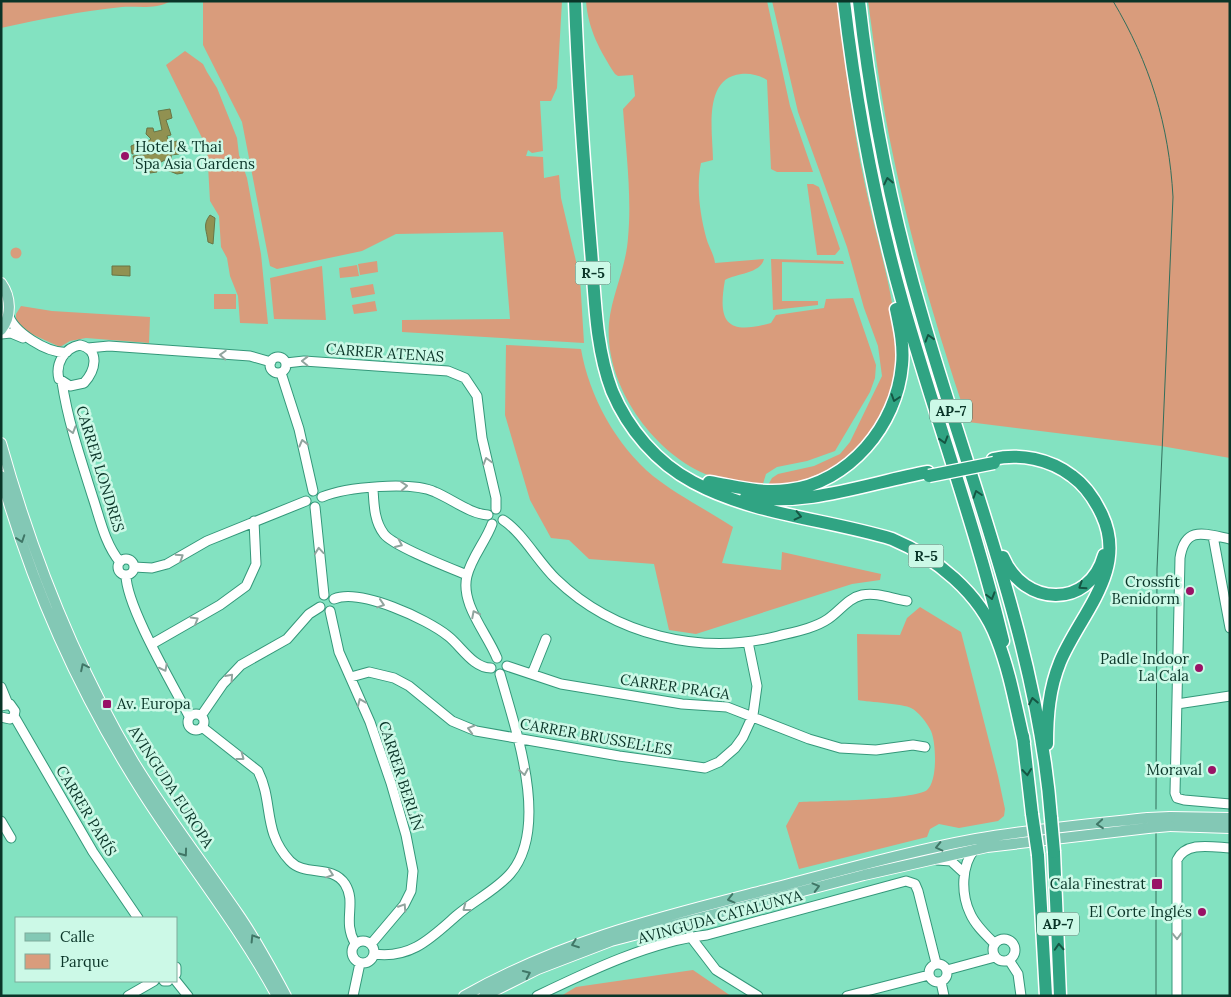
<svg xmlns="http://www.w3.org/2000/svg" width="1231" height="997" font-family="Lora,serif">
<style>
.green{fill:#d99c7c}
.water{fill:#919151;stroke:#687545}
.lines{fill:none;stroke-linecap:round;stroke-linejoin:round}
.minor-casing{stroke:#34987a;stroke-width:11}
.major-casing{stroke:#fff;stroke-width:12}
.highway-casing{stroke:#fff;stroke-width:15}
.minor{stroke:#fff;stroke-width:9}
.major{stroke:#83c8b5;stroke-width:10}
.highway{stroke:#30a483;stroke-width:12}
.tram{stroke:#326e5b;stroke-width:1}
.major-bridge-casing{stroke:#fff;stroke-width:12;stroke-linecap:butt}
.highway-bridge-casing{stroke:#fff;stroke-width:15;stroke-linecap:butt}
.major-bridge{stroke:#83c8b5;stroke-width:10}
.highway-bridge{stroke:#30a483;stroke-width:12}
.oneway{stroke:#155643}
.oneway2{stroke:#91a49e}
.oneway3{stroke:#407767}
.poi-dot{fill:#991266;stroke:#ccf9e7;stroke-width:2}
.labels{text-anchor:middle;stroke-width:5;stroke-linejoin:round;paint-order:stroke}
.shield{fill:#ccf9e7;stroke:#447061;stroke-width:1}
.shield-label{font-size:14px;font-weight:bold;fill:#0a3528}
.poi-label{font-size:15px;fill:#0a3528;stroke:#ccf9e7;text-anchor:end}
.street-label{font-size:15px;fill:#0a3528;stroke:#ccf9e7}
</style>
<rect width="100%" height="100%" fill="#83e2c1"/>
<path class="green" d="M1 1H171C154 10 140 6 122 7 82 11 41 19 1 28Z
M203 1H562L557 88 551 101H540L543 151 532 153 528 150 526 156 543 157 544 178 559 175 561 198 580 278 584 343 402 332V320L510 319 503 232 396 234 362 251 277 269 270 266 242 122 203 45Z
M586 1H767L790 106 813 172H777L771 169 767 80C759 75 750 73 741 74 702 78 713 134 713 160L701 163C696 187 700 214 706 237 708 246 714 254 715 263L764 259C760 274 737 273 725 280 717 324 728 335 771 323L776 315 824 308 826 299 853 298 876 365 875 378 870 392 835 451 807 461 777 467 766 474 762 487C744 485 727 483 710 476 653 454 604 385 609 323 612 294 626 268 628 238 632 196 626 152 623 109L635 96 633 75 618 76 615 74C600 51 588 29 586 1Z
M772 1H838C845 63 852 124 865 185 877 243 898 303 898 363 898 373 893 383 891 392 879 434 846 467 805 481 793 484 779 485 767 487L772 478 778 474 814 466 840 454 850 442 882 376 878 346 864 308 847 247 798 112Z
M868 1H1230V458L1161 446 968 422C938 334 912 246 893 155 882 104 875 52 868 1Z
M185 51 203 64 207 72 217 88 237 138 239 155 247 178 261 254 268 324 240 323 238 296 230 276 227 258 221 247 219 216 210 201 207 148 166 65Z
M807 184H813L819 187 840 249 835 255H817Z
M10.5 253a5.5 5.5 0 1 1 11 0a5.5 5.5 0 1 1-11 0Z
M771 259 843 261 844 264 782 262V301H818V305L773 310Z
M377 261 378 272 360 275 358 264Z
M357 265 359 276 340 278 339 268Z
M322 266 326 320 274 319 270 278Z
M373 284 375 294 352 298 350 288Z
M214 294H236V309H214Z
M375 301 377 311 354 314 352 305Z
M21 306 52 311 150 317 149 343 86 338 70 341 60 347 16 327V314Z
M506 345 581 349C589 396 616 445 653 476 677 495 707 510 733 527L722 563 781 570 782 552 881 574 880 580 852 584 696 634 669 630 654 564 589 559 569 540 551 538 530 500 505 415Z
M920 607 961 632 998 776 1005 809 1004 816 998 821 959 828 939 824 930 829 927 837 799 869 786 826 799 802C820 801 915 800 927 790 938 781 936 742 931 731 928 724 918 711 911 708 904 704 869 702 858 700L857 634 900 635 907 618Z
M693 970 731 996H561L576 987Z"/>
<path class="water" d="M170 109 172 118 166 120 171 135 167 136 169 143 177 141 179 154 171 155 172 165 185 162 187 169 183 170V173L177 174 167 170 165 160 157 164V172L150 173 149 166 143 167 142 161 134 164 133 156 160 153 163 142H158V145L153 146 154 149H140L138 153 132 154 131 146 145 140 147 142 151 139 146 134 147 128H153L154 132 162 130 158 111Z
M210 215 215 218 213 244 208 242C207 231 202 225 210 215Z
M112 266H130V276L112 275Z"/>
<g class="lines">
<g class="minor-casing">
<path id="minor" d="M8 313C12 332 48 354 67 352
M1 334 11 333 23 338
M80 345C101 350 95 371 84 383L70 386 59 379C55 364 64 348 80 345Z
M88 348 109 346 250 356 271 362
M270 365a8 8 0 1 1 16 0a8 8 0 1 1-16 0Z
M286 363 304 361 448 371 465 378 477 396 482 438 496 498V509
M281 373 299 429 313 491
M62 382C68 422 81 460 93 498 100 519 105 544 120 562
M373 489C374 504 374 521 384 534 393 546 450 568 467 575
M322 497C346 487 411 481 435 492 452 499 470 514 488 515
M315 507 324 595
M503 520C523 533 538 562 556 579 614 635 701 656 778 636 794 632 815 628 828 619 840 611 848 598 862 595 878 592 892 599 907 601
M492 524C486 541 471 558 467 576 460 604 487 633 497 658
M1213 536 1230 628
M1230 539C1205 534 1185 525 1180 558L1175 793 1177 798 1184 800 1230 804
M118 567a8 8 0 1 1 16 0a8 8 0 1 1-16 0Z
M134 567 152 568 167 564 207 541 306 501
M126 575C126 606 173 685 189 716
M334 599C360 588 427 619 448 636 461 646 473 668 491 668
M330 611 339 652 370 722 391 783 406 835 413 871 411 891 404 905 371 944
M152 644 220 605 246 586 256 564 254 521
M507 666 561 684 682 704 727 707 809 739 840 748 876 750 913 745 925 747
M532 674 546 639
M351 677 369 672 394 678 409 686 452 721 476 731 619 756 705 768 719 762 735 748 743 737 753 715 757 686 748 642
M1 687 8 704
M1177 704 1230 696
M1 706 10 704 15 711 14 716 10 719 1 717
M188 722a8 8 0 1 1 16 0a8 8 0 1 1-16 0Z
M14 716 93 852 138 918
M201 716 223 684 241 665 287 639 309 614 320 607
M202 727 258 771C274 803 262 831 290 861 305 877 332 864 345 884 357 903 342 921 355 943
M1 821 11 838
M975 849C961 865 961 894 970 913 975 925 986 935 995 944
M937 860 951 861 964 873
M690 936 716 970 758 996
M993 950a11 11 0 1 1 22 0a11 11 0 1 1-22 0Z
M352 952a11 11 0 1 1 22 0a11 11 0 1 1-22 0Z
M374 954C411 959 431 938 456 916 473 901 495 891 510 874 551 827 515 728 500 674
M1009 960 1018 974 1021 996
M929 973a9 9 0 1 1 18 0a9 9 0 1 1-18 0Z
M176 967V974
M947 970 995 957
M164 981H168
M176 981 188 996
M941 982 944 996
M128 996 154 981
M353 996 360 963
M537 996C587 972 651 941 707 935L906 881 915 884 918 891 936 963
M847 996 929 975
M1177 996V860C1186 841 1212 847 1230 848"/>
</g>
<g class="major-casing">
<path id="major" d="M1 283C11 297 12 316 1 330
M1 443C32 554 74 661 133 761 165 814 203 863 238 914 256 940 271 968 286 996
M1 476C32 587 81 696 143 793 187 862 238 924 277 996
M1170 817 1230 818
M1170 826 1230 828
M464 996C564 940 657 918 766 890 836 872 905 852 976 839 1033 829 1091 824 1148 818
M484 996 538 969 611 941 864 875 987 847 1148 828"/>
</g>
<g class="highway-casing">
<path id="highway" d="M575 1C578 84 584 167 591 250 595 297 595 346 612 391 628 429 657 463 693 482 754 515 826 519 892 539 935 557 980 593 997 639 1010 672 1016 708 1024 742
M844 1C856 103 875 205 903 304 935 417 976 527 1003 641
M859 1C871 107 891 210 921 312 968 478 1038 645 1051 818
M993 459C1020 453 1050 459 1072 476 1086 486 1095 500 1102 515 1128 571 1080 614 1060 662 1049 689 1047 716 1047 744
M709 482C735 486 760 494 788 490 849 483 897 425 902 365 904 346 900 328 896 309
M746 497C808 507 868 483 928 472
M1003 557C1023 606 1089 610 1104 555
M1023 736 1032 814
M1054 852 1060 996
M1038 855 1046 996"/>
</g>
<use href="#minor" class="minor"/>
<use href="#major" class="major"/>
<use href="#highway" class="highway"/>
<path class="tram" d="M1113 1C1150 63 1169 125 1173 197L1157 569 1156 809
M1156 996V832"/>
<g class="major-bridge-casing">
<path id="major-bridge" d="M1148 818 1170 817
M1148 828 1170 826"/>
</g>
<g class="highway-bridge-casing">
<path id="highway-bridge" d="M929 476 994 463
M1032 814 1038 855
M1051 818 1054 852"/>
</g>
<use href="#major-bridge" class="major-bridge"/>
<use href="#highway-bridge" class="highway-bridge"/>
</g>
<defs><path id="oneway-chevron" d="M-2-3.5L2.5 0L-2 3.5" fill="none" stroke-width="1.6" stroke-linecap="round" stroke-linejoin="round" transform="scale(1.25)"/></defs>
<g class="oneway">
<use href="#oneway-chevron" transform="translate(888 181) rotate(-102)"/>
<use href="#oneway-chevron" transform="translate(929 338) rotate(-107)"/>
<use href="#oneway-chevron" transform="translate(895 398) rotate(108)"/>
<use href="#oneway-chevron" transform="translate(944 440) rotate(73)"/>
<use href="#oneway-chevron" transform="translate(977 494) rotate(-108)"/>
<use href="#oneway-chevron" transform="translate(798 516) rotate(13)"/>
<use href="#oneway-chevron" transform="translate(1082 586) rotate(147)"/>
<use href="#oneway-chevron" transform="translate(991 596) rotate(74)"/>
<use href="#oneway-chevron" transform="translate(1033 701) rotate(-101)"/>
<use href="#oneway-chevron" transform="translate(1027 772) rotate(84)"/>
<use href="#oneway-chevron" transform="translate(1059 947) rotate(-93)"/>
</g>
<g class="oneway2">
<use href="#oneway-chevron" transform="translate(223 355) rotate(-177)"/>
<use href="#oneway-chevron" transform="translate(305 361) rotate(-179)"/>
<use href="#oneway-chevron" transform="translate(72 430) rotate(74)"/>
<use href="#oneway-chevron" transform="translate(303 443) rotate(-104)"/>
<use href="#oneway-chevron" transform="translate(487 461) rotate(-106)"/>
<use href="#oneway-chevron" transform="translate(404 486) rotate(-4)"/>
<use href="#oneway-chevron" transform="translate(399 544) rotate(25)"/>
<use href="#oneway-chevron" transform="translate(319 551) rotate(-95)"/>
<use href="#oneway-chevron" transform="translate(180 557) rotate(-33)"/>
<use href="#oneway-chevron" transform="translate(381 604) rotate(18)"/>
<use href="#oneway-chevron" transform="translate(475 614) rotate(-117)"/>
<use href="#oneway-chevron" transform="translate(195 620) rotate(-31)"/>
<use href="#oneway-chevron" transform="translate(164 668) rotate(63)"/>
<use href="#oneway-chevron" transform="translate(230 677) rotate(-48)"/>
<use href="#oneway-chevron" transform="translate(361 702) rotate(-113)"/>
<use href="#oneway-chevron" transform="translate(471 729) rotate(-164)"/>
<use href="#oneway-chevron" transform="translate(241 757) rotate(37)"/>
<use href="#oneway-chevron" transform="translate(524 772) rotate(80)"/>
<use href="#oneway-chevron" transform="translate(330 874) rotate(19)"/>
<use href="#oneway-chevron" transform="translate(403 907) rotate(-57)"/>
<use href="#oneway-chevron" transform="translate(466 908) rotate(143)"/>
<use href="#oneway-chevron" transform="translate(1177 936) rotate(89)"/>
</g>
<g class="oneway3">
<use href="#oneway-chevron" transform="translate(21 539) rotate(71)"/>
<use href="#oneway-chevron" transform="translate(84 667) rotate(-116)"/>
<use href="#oneway-chevron" transform="translate(1100 824) rotate(175)"/>
<use href="#oneway-chevron" transform="translate(939 847) rotate(167)"/>
<use href="#oneway-chevron" transform="translate(184 853) rotate(54)"/>
<use href="#oneway-chevron" transform="translate(816 887) rotate(-15)"/>
<use href="#oneway-chevron" transform="translate(731 899) rotate(166)"/>
<use href="#oneway-chevron" transform="translate(254 938) rotate(-122)"/>
<use href="#oneway-chevron" transform="translate(575 944) rotate(159)"/>
<use href="#oneway-chevron" transform="translate(527 974) rotate(-25)"/>
</g>
<g class="poi-dot">
<circle cx="125" cy="156" r="5"/>
<circle cx="1190" cy="591" r="5"/>
<circle cx="1199" cy="668" r="5"/>
<rect x="102" y="699" width="10" height="10" rx="2.5"/>
<circle cx="1212" cy="770" r="5"/>
<rect x="1151" y="878" width="12" height="12" rx="2.5"/>
<circle cx="1202" cy="912" r="5"/>
</g>
<g class="labels">
<g class="shield">
<rect x="575.5" y="261.5" width="35" height="23" rx="4"/>
<rect x="930" y="399.5" width="42" height="23" rx="4"/>
<rect x="908.5" y="544.5" width="35" height="23" rx="4"/>
<rect x="1037" y="912.5" width="42" height="23" rx="4"/>
</g>
<g class="shield-label">
<text x="593" y="278">R-5</text>
<text x="951" y="416">AP-7</text>
<text x="926" y="561">R-5</text>
<text x="1058" y="929">AP-7</text>
</g>
<g class="poi-label">
<text x="135" y="152" text-anchor="start">Hotel &amp; Thai<tspan x="135" dy="17">Spa Asia Gardens</tspan></text>
<text x="1180" y="587">Crossfit<tspan x="1180" dy="17">Benidorm</tspan></text>
<text x="1189" y="664">Padle Indoor<tspan x="1189" dy="17">La Cala</tspan></text>
<text x="117" y="709" text-anchor="start">Av. Europa</text>
<text x="1202" y="775">Moraval</text>
<text x="1146" y="889">Cala Finestrat</text>
<text x="1192" y="917">El Corte Inglés</text>
</g>
<g class="street-label">
<text transform="translate(385 353) rotate(4)" y="5">CARRER ATENAS</text>
<text transform="translate(100 469) rotate(73)" y="5">CARRER LONDRES</text>
<text transform="translate(675 687) rotate(8)" y="5">CARRER PRAGA</text>
<text transform="translate(596 737) rotate(10)" y="5">CARRER BRUSSEL·LES</text>
<text transform="translate(401 776) rotate(72)" y="5">CARRER BERLÍN</text>
<text transform="translate(171 787) rotate(57)" y="5">AVINGUDA EUROPA</text>
<text transform="translate(86 811) rotate(59)" y="5">CARRER PARÍS</text>
<text transform="translate(720 917) rotate(-15)" y="5">AVINGUDA CATALUNYA</text>
</g>
</g>
<rect width="1231" height="997" fill="none" stroke="#0a3528" stroke-width="5"/>
<rect x="15" y="917" width="162" height="65" fill="#ccf9e7" stroke="#7eab9b"/>
<rect x="25" y="933" width="25" height="8" fill="#83c8b5" stroke="#7eab9b"/>
<text x="60" y="942" font-size="15" fill="#0a3528">Calle</text>
<rect x="25" y="954" width="25" height="15" fill="#d99c7c" stroke="#7eab9b"/>
<text x="60" y="967" font-size="15" fill="#0a3528">Parque</text>
</svg>
